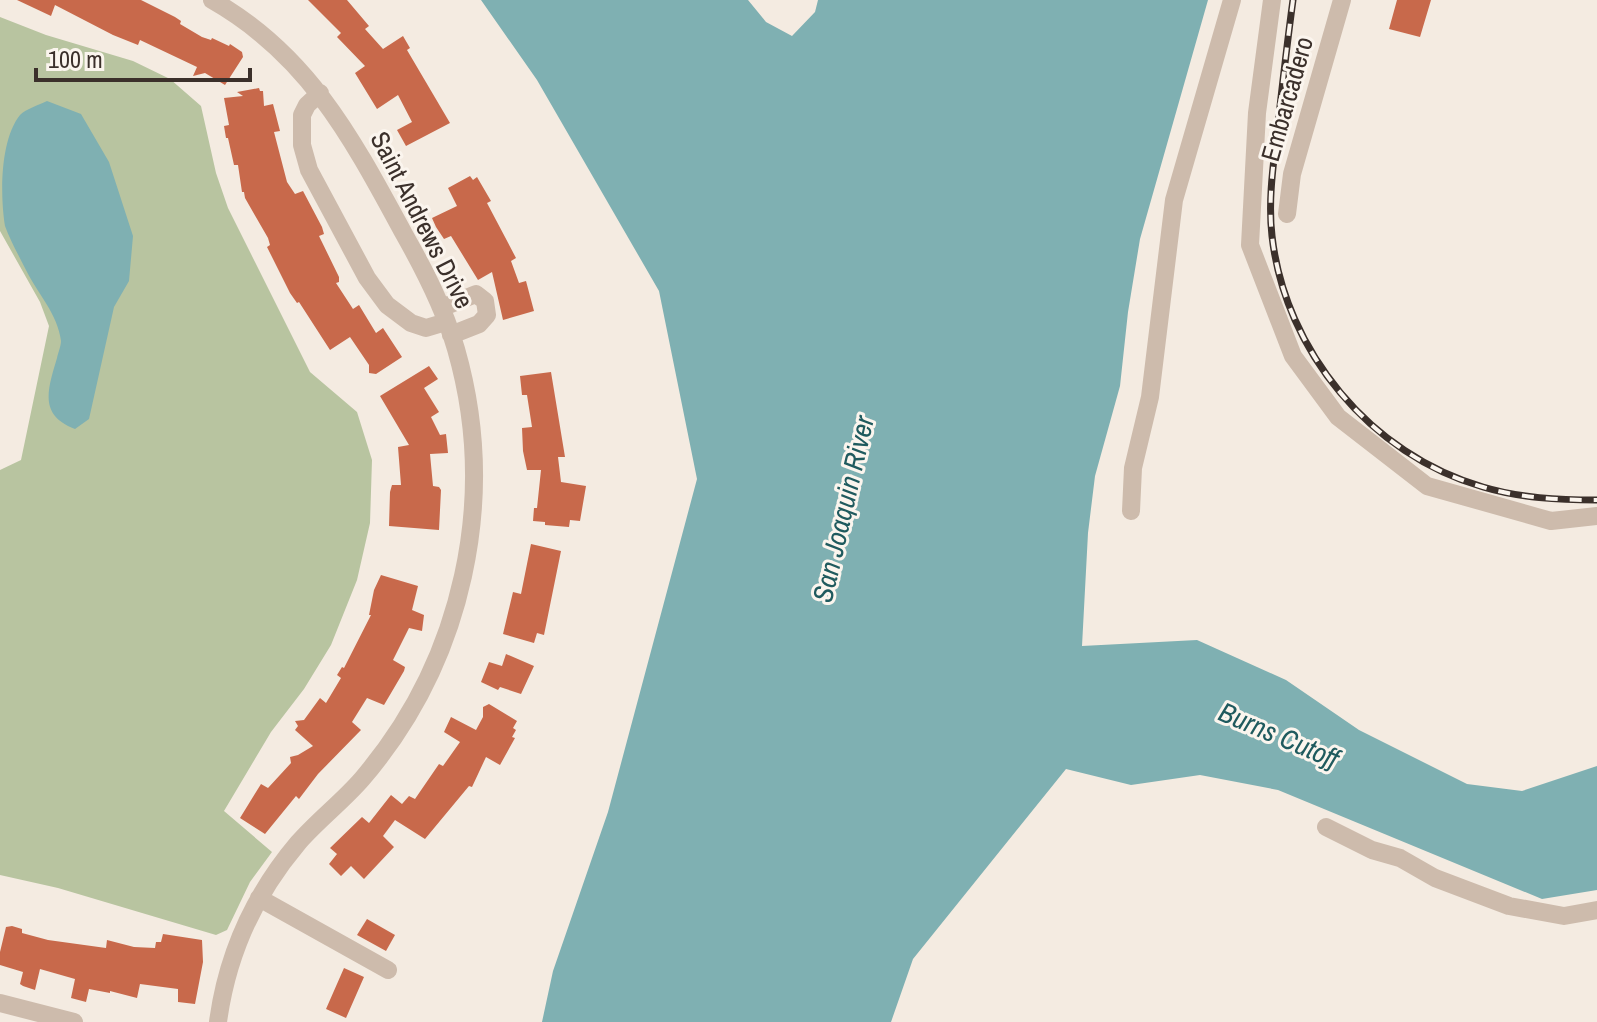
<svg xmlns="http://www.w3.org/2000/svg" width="1597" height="1022" font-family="'Archivo Narrow',sans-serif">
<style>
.green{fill:#b8c4a0}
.water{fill:#7fb0b2}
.building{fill:#c8694b}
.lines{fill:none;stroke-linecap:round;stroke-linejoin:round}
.minor{stroke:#cdbbac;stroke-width:18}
.rail-casing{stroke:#3b302b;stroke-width:7}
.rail{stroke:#fbf5ee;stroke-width:4;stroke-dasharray:12;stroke-linecap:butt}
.labels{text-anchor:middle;stroke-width:6;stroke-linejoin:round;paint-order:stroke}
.street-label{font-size:26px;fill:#3b302b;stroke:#fbf5ee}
.water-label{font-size:28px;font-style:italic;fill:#1f5a5e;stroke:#fbf5ee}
</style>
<rect width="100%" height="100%" fill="#f4ebe1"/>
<path class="green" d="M0 17 46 35 133 61 170 79 201 106 216 173 228 208 310 372 357 412 372 460 370 523 357 580 331 645 304 689 271 732 224 811 272 852 250 882 227 930 216 935 58 888 0 875V470L21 460 49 326 40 302 0 231Z"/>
<path class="water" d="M481 0H748L766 22 792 36 815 12 818 0H1208L1140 239 1128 312 1120 386 1095 476 1088 533 1082 646 1197 640 1286 680 1359 730 1467 784 1522 791 1597 766V890L1542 899 1278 790 1200 775 1131 785 1066 769 913 959 891 1022H542L553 971 608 812 697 479 659 291 537 80Z
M47 101 81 114 109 162 133 236 129 281 114 307 89 419 75 429C38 415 48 389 57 358 58 353 61 346 61 341 58 314 37 293 26 270 19 256 10 240 5 226 0 195 0 140 20 115 26 109 39 105 47 101Z"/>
<path class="building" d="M17 0H141L175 17 181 21 180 24 202 37 211 40 212 38 229 46 230 44 242 52 243 57 225 85 205 73 193 76 197 67 140 40 138 45 113 35 55 5 51 16Z
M308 0H347L369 26 365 29 383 49 403 36 410 48 407 50 450 123 406 146 397 130 412 122 398 95 377 109 355 73 365 66 337 37 341 33Z
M1397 0H1431L1420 37 1389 29Z
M259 88 260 91H263L264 106 273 104 280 131 274 132 287 182 295 194 303 191 322 227 324 234 319 236 339 277V282L336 283 353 309 359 305 376 333 383 328 402 357 376 374 369 373V365L350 337 330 350 299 302 297 303 290 293 267 247 270 245 268 238 245 198 244 192H242L238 165H234L228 138H226L224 126 229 125 224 98 243 96 237 92Z
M470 176 473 180 477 177 491 201 487 203 516 258 511 261 519 283 526 281 534 311 503 320 492 272 478 280 451 236 444 239 436 227 432 218 457 206 448 188Z
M429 366 438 379 424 388 439 412 431 417 440 435 446 434 448 453 430 454 433 486 439 487 441 490 439 530 389 526 390 492 392 485H401L398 447 409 445 380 396Z
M551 372 565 457H558L561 482 586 486 580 521 570 520 569 527 545 525V522L533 521 534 508H537L541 470H527L523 451 522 428 532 427 527 395H522L520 376Z
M531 544 561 551 544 635 537 633 534 643 503 634 513 592 521 594Z
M381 575 418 586 412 610 424 615 422 631 409 628 393 660 405 667 404 671 384 705 367 698 352 722 361 730 318 774 299 799 296 796 265 834 240 818 261 784 268 788 291 763 290 757 298 755 313 746 295 730 298 726 295 721 304 720 320 698 326 703 341 678 337 675 342 667 344 668 371 615H369L374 590Z
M506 654 534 666 521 694 500 687 498 690 481 682 489 662 502 666Z
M489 704 517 721 513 728 516 730 512 737 515 738 500 765 486 757 472 787 469 786 425 839 395 820 383 836 394 847 364 879 351 866 341 876 329 864 337 854 330 848 362 817 369 823 391 795 402 804 409 796 415 799 439 764 443 766 460 742 444 732 451 717 476 730 483 717V707Z
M367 919 395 935 386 951 357 935Z
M12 926 22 929V933L48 940 106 948 107 940 134 947 155 948 156 942H161L163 934 202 940 203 962 195 1004 178 1002V989L140 984 137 998 110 991V993L89 989 86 1002 71 998 75 979 40 969 35 990 23 986 20 984 23 972 0 965V952L6 927Z
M344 968 364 977 346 1018 326 1009Z"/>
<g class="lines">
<path class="minor" d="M212 0C309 55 353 140 404 234 425 271 444 308 456 349 499 499 463 661 362 779 342 802 318 820 298 843 254 895 227 955 218 1022
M1272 0 1257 113 1250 245 1293 356 1338 417 1427 486 1551 521 1597 516
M320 93 307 105 302 115V145L309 170 367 278 387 305 411 323 426 328 446 322
M1287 214 1292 174 1342 0
M441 308 476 294 485 301 487 315 479 324 451 335
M1131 511 1133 468 1150 397 1174 200 1232 0
M1326 827 1372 850 1400 858 1435 878 1509 906 1564 916 1597 910
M259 898 388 970
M0 1003 74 1022"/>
<g class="rail-casing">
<path id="rail" d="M1293 0C1287 44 1282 88 1277 133 1273 167 1268 201 1272 236 1285 351 1371 455 1483 487 1520 498 1558 500 1597 500"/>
</g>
<use href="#rail" class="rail"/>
</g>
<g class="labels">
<g class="street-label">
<text transform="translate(1287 99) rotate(-74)" y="9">Embarcadero</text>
<text transform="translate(422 220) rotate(63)" y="9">Saint Andrews Drive</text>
</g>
<g class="water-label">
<text transform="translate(843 509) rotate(-77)" y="10">San Joaquin River</text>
<text transform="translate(1279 735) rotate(23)" y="10">Burns Cutoff</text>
</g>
</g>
<path d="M36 68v12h214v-12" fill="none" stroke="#3b302b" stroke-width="4"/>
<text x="48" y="68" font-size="24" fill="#3b302b" stroke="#fbf5ee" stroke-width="6" paint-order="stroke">100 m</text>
</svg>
